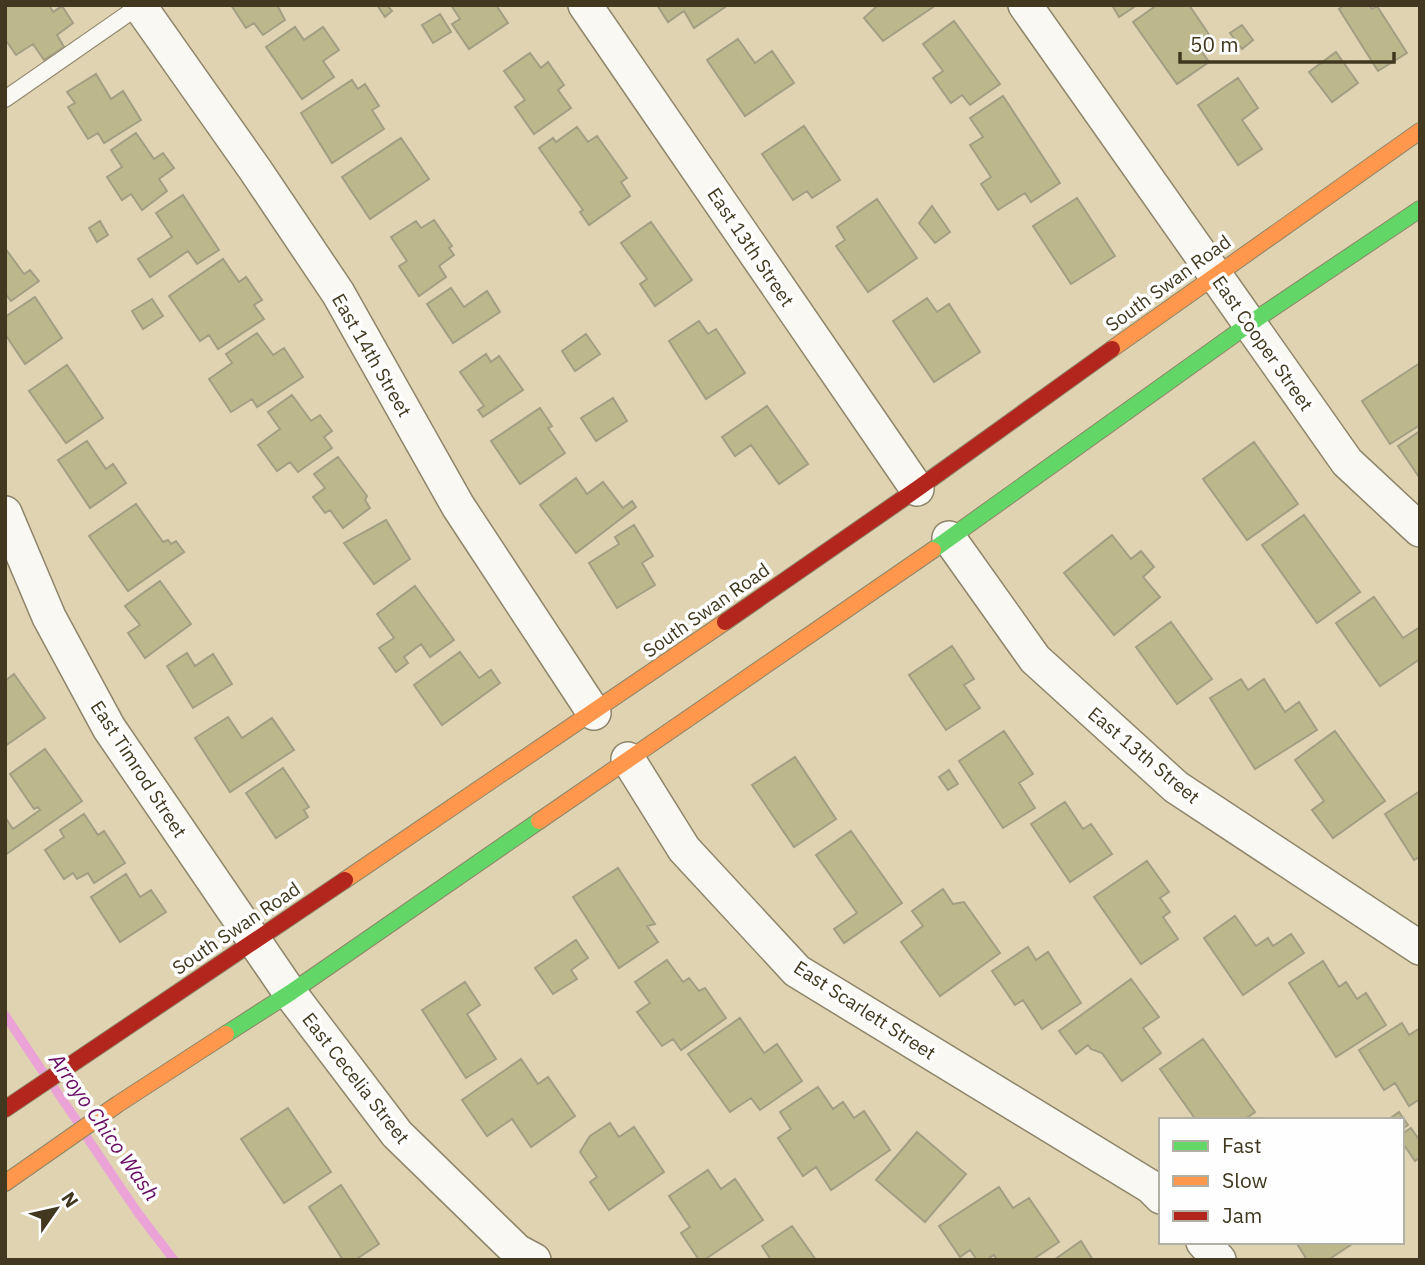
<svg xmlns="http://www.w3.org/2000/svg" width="1425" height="1265" font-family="'IBM Plex Sans',sans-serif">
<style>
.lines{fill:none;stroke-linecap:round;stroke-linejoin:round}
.stream{stroke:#eba3d7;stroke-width:9}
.building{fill:#bcb88c;stroke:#a39e83;stroke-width:2}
.lane-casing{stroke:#8e856a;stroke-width:18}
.street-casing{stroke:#8e856a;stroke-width:36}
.fast-casing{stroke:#8e856a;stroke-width:18}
.slow-casing{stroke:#8e856a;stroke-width:18}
.jam-casing{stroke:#8e856a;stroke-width:18}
.lane{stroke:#faf8f3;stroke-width:16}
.street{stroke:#faf8f3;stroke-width:33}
.fast{stroke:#63d668;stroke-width:16}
.slow{stroke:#ff974d;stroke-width:16}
.jam{stroke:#b3261e;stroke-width:16}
.labels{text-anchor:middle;stroke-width:7;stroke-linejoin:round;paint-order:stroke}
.street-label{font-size:19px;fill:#41381f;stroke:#fefefe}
.water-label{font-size:21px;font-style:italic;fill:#670c62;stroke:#fefefe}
</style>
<rect width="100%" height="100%" fill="#dfd3b1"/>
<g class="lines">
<path class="stream" d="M5 1015 43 1072
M53 1086 77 1121
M86 1136 138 1213 174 1260"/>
</g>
<path class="building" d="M5 5H49L53 12 62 6 73 23 57 35 64 47 44 60 33 44 16 55 5 39Z
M231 5H277L285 20 263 35 254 23 246 28Z
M377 5H387L392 11 385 17Z
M451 5H496L508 23 469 49 452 24 460 19Z
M657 5H728L694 28 684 11 668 22Z
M878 5H936L883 41 864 18Z
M1112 5H1137L1119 17Z
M1157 5H1189L1210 36 1197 45 1209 62 1177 84 1133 22Z
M1345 5H1369L1372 9 1377 6 1407 53 1378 71 1339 9Z
M440 14 451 32 433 43 422 25Z
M954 21 1000 84 970 105 962 95 951 103 933 78 943 71 923 44Z
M1242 25 1253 40 1242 49 1230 33Z
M295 27 304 40 323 27 339 50 323 61 334 77 302 99 266 47Z
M738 39 755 63 772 51 794 83 745 116 707 60Z
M1336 52 1358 83 1332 102 1309 72Z
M530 53 541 68 548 62 564 85 558 90 571 108 534 134 515 107 525 100 504 71Z
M96 74 111 99 123 91 141 120 104 143 98 133 88 139 68 107 75 103 67 92Z
M1238 78 1258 108 1242 120 1262 149 1238 165 1198 105Z
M352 80 358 89 365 84 379 106 372 110 384 129 332 163 301 113Z
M1003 96 1060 183 1031 202 1025 193 998 210 981 184 991 177 970 145 983 137 970 118Z
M804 126 840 180 812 198 807 191 793 200 762 154Z
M577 127 588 142 597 136 627 178 621 182 630 196 589 225 580 212 583 210 539 148 553 138 556 142Z
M136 133 154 159 163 153 174 168 159 179 167 191 142 210 131 194 122 200 107 177 122 167 111 150Z
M401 138 429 179 370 219 342 177Z
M183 195 219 250 197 264 188 251 150 277 138 259 172 237 156 213Z
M1077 198 1115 256 1071 284 1033 226Z
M877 199 917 258 868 292 836 246 845 240 837 227Z
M932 206 950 232 935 243 919 223Z
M434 220 452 246 449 248 454 255 439 266 446 277 419 296 399 266 407 261 391 237 416 221 421 228Z
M100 221 108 235 97 242 89 228Z
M651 222 692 280 655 306 640 284 647 279 621 243Z
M5 248 24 274 30 270 39 281 11 301 5 294Z
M223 259 239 282 246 277 262 300 254 305 264 319 218 349 209 335 200 341 169 296Z
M451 288 464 307 487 291 500 312 453 343 427 304Z
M35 297 62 338 25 364 5 334V317Z
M927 298 937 312 949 304 980 352 934 382 893 321Z
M152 299 163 316 143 329 132 311Z
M699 321 708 334 716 329 745 373 706 399 669 341Z
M257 333 273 355 284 348 303 377 257 407 252 399 231 412 209 379 232 363 226 354Z
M586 334 600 354 575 371 562 351Z
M486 354 491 362 499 356 523 390 483 417 478 410 484 406 460 372Z
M1420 363V425L1390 444 1362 401Z
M67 365 103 418 66 443 29 391Z
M292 395 311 421 320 415 332 431 324 437 332 448 298 472 290 462 277 471 258 445 280 429 268 412Z
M613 398 627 421 596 441 581 418Z
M767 406 808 464 779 484 751 445 735 456 722 437Z
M540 408 552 426 548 428 565 453 520 484 491 441Z
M1420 431V477H1419L1398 446Z
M87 441 106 469 113 464 126 483 90 508 58 460Z
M1254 442 1298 504 1247 540 1203 479Z
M338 457 367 496 365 500 370 508 343 528 330 510 325 513 313 497 325 488 314 474Z
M576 478 587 494 603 482 623 508 632 501 636 507 576 553 540 505Z
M136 504 163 542 168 540 171 544 176 541 184 552 128 591 89 536Z
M1304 515 1360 592 1317 623 1262 545Z
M386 520 410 559 374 584 344 543Z
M634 525 653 556 642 563 655 585 617 608 589 563 619 544 615 537Z
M1112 535 1131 559 1141 551 1154 567 1143 577 1160 597 1114 635 1064 573Z
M160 581 191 624 145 658 128 633 140 625 125 606Z
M415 586 454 640 430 657 421 644 404 657 408 663 396 672 379 648 394 638 377 614Z
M1374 597 1403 638 1420 627V659L1380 686 1336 623Z
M1171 622 1212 679 1177 704 1136 647Z
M952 646 974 679 964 685 980 708 946 730 909 675Z
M460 652 479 678 491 670 500 683 442 725 414 685Z
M187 653 195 666 213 654 232 684 193 708 167 666Z
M14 674 45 718 5 746V681Z
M1241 679 1248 690 1264 679 1285 712 1299 702 1317 730 1255 769 1210 698Z
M228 717 242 738 272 718 294 750 230 792 195 738Z
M1004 731 1033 774 1019 783 1035 808 1003 828 959 761Z
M1335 731 1385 801 1333 838 1312 810 1324 801 1295 760Z
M45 749 82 801 5 855V822L7 820 13 829 40 810 38 807 34 809 10 774Z
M795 757 836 819 794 847 752 785Z
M283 768 309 807 304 810 308 817 276 838 246 793Z
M949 770 958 784 948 790 939 777Z
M1420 791V857L1414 860 1385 814Z
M1065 802 1083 829 1091 824 1112 854 1070 882 1031 824Z
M84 814 98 835 104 831 125 863 94 883 88 873 77 879 73 873 64 879 45 850 64 837 60 830Z
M851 831 902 903 844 943 834 929 857 913 816 855Z
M1147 861 1169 892 1160 898 1170 912 1163 917 1178 939 1141 964 1094 897Z
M618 868 655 924 647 926 658 942 619 968 573 897Z
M126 874 140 897 151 890 166 912 120 942 91 897Z
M943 889 953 904 964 902 1000 953 940 996 901 942 923 926 912 911Z
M1235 916 1256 946 1268 938 1273 946 1291 934 1304 953 1243 995 1204 938Z
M576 940 588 958 571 970 577 979 553 994 535 968Z
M1028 947 1036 960 1048 952 1081 1003 1042 1029 1023 1000 1015 1005 992 971Z
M667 960 683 982 689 978 699 991 705 988 726 1018 681 1050 673 1039 662 1046 637 1012 650 1003 635 982Z
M1323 961 1339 987 1346 982 1357 999 1366 993 1386 1025 1336 1057 1289 983Z
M1131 979 1159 1017 1143 1028 1161 1053 1122 1081 1102 1053 1091 1049 1088 1045 1076 1054 1059 1031Z
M465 982 480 1005 467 1014 496 1059 466 1078 422 1010Z
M740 1018 764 1053 777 1044 802 1081 760 1110 751 1098 730 1112 688 1054Z
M1402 1023 1409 1035 1420 1028V1099L1409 1106 1395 1083 1384 1090 1359 1050Z
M1203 1039 1255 1112 1244 1120H1196L1160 1069Z
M521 1059 538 1084 548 1077 575 1116 531 1147 512 1119 487 1136 462 1100Z
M818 1087 833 1109 843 1102 854 1118 864 1111 890 1150 831 1190 816 1167 803 1176 778 1138 791 1129 780 1112Z
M288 1108 331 1172 284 1203 241 1139Z
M1399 1112 1408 1125 1402 1129V1120H1388Z
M610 1123 619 1137 634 1127 664 1172 609 1210 590 1182 597 1177 580 1152 590 1136Z
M1411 1128 1420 1141V1157L1415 1161 1402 1142V1134Z
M917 1132 966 1174 925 1222 876 1180Z
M708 1170 721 1189 735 1179 763 1220 704 1260H699L681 1233 690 1227 669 1196Z
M341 1185 379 1244 355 1260H343L309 1207Z
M999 1187 1013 1208 1029 1198 1059 1242 1032 1260H997L994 1255 986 1260H977L970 1250 960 1257 939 1226Z
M792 1226 816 1260H771L762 1246Z
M1081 1241 1093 1260H1054Z
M1296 1242H1355L1328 1260H1307Z"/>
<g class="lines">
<g class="lane-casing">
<path id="lane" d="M5 99 139 6"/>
</g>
<g class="street-casing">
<path id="street" d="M139 5 256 171 338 293 458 506 594 713
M585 5 917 489
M1025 5 1347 462 1420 530
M5 513 49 617 109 728 290 993 397 1134 517 1251 534 1260
M949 538 1035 659 1176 787 1420 948
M628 759 684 849 797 971 1151 1187 1161 1197
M1203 1242 1219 1260"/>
</g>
<g class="fast-casing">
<path id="fast" d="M933 550 1249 324 1420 209
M226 1034 290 993 539 821"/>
</g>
<g class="slow-casing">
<path id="slow" d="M1112 349 1420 131
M539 821 933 550
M345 880 725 622
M5 1183 118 1104 226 1034"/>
</g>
<g class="jam-casing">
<path id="jam" d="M725 622 917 489 1112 349
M5 1109 345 880"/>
</g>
<use href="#lane" class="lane"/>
<use href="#street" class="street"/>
<use href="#fast" class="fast"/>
<use href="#slow" class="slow"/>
<use href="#jam" class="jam"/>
</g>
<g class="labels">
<g class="street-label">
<text transform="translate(751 247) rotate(56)" y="7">East 13th Street</text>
<text transform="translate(1168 283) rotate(-36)" y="7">South Swan Road</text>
<text transform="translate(1263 343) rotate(55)" y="7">East Cooper Street</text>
<text transform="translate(372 355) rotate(60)" y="7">East 14th Street</text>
<text transform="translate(706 610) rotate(-35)" y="7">South Swan Road</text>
<text transform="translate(1144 755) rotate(40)" y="7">East 13th Street</text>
<text transform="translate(139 769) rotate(57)" y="7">East Timrod Street</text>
<text transform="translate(236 928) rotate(-34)" y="7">South Swan Road</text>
<text transform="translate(865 1010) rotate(33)" y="7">East Scarlett Street</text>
<text transform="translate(356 1078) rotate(52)" y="7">East Cecelia Street</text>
</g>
<g class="water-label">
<text transform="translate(104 1127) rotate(55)" y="7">Arroyo Chico Wash</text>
</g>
</g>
<rect width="1425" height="1265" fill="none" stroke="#41381f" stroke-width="14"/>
<rect x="1159" y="1118" width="245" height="126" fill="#fefefe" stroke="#b2afa5" stroke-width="2"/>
<rect x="1173" y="1141" width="35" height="10" fill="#63d668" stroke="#b2afa5" stroke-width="2"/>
<text x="1222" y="1153" font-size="21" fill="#41381f">Fast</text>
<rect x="1173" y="1176" width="35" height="10" fill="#ff974d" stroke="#b2afa5" stroke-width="2"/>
<text x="1222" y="1188" font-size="21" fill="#41381f">Slow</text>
<rect x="1173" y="1211" width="35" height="10" fill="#b3261e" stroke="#b2afa5" stroke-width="2"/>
<text x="1222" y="1223" font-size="21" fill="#41381f">Jam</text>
<g transform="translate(56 1209) rotate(56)" stroke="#fefefe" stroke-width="5" paint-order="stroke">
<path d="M0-5L12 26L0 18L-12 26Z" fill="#41381f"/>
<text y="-10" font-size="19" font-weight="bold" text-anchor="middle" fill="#41381f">N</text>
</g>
<path d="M1180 52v10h214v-10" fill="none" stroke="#41381f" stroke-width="3.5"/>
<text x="1190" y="52" font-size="21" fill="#41381f" stroke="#fefefe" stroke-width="5" paint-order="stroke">50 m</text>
</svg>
